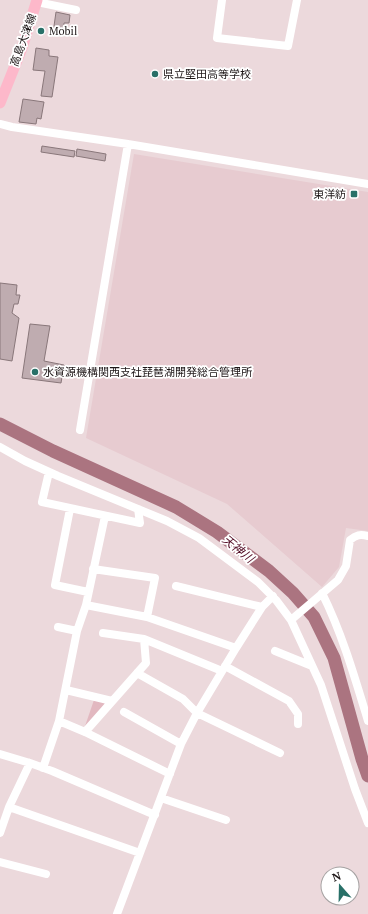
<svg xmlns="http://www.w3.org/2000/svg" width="368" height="914" font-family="'PT Serif','Noto Sans JP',serif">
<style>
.built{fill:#e7cbd0}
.green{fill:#e2b8c0}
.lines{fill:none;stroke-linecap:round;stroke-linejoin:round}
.river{stroke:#ab7480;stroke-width:13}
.building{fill:#bfacb0;stroke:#89777a}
.minor{stroke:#fff;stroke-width:8}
.major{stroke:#fdb8ca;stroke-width:11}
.poi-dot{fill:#287068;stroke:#fff;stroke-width:1.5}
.labels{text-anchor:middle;stroke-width:3.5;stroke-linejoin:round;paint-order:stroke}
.poi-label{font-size:11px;fill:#1d1617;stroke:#fff;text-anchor:start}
.street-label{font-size:11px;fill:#1d1617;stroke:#fff}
.water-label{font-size:12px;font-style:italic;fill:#540f27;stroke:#fff}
</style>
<rect width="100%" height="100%" fill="#ecd9dc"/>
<path class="built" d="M134 154 368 192V531L346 528 339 567 322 587 227 504 86 438Z"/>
<path class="green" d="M94 700 108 702 84 729Z"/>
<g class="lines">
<path class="river" d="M0 424 53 451 176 507 217 532 269 571 293 593 314 617 334 658 362 759 368 776"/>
</g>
<path class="building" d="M56 12 70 15 69 23H64L63 34 53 33Z
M36 48 49 50V56L58 57 52 97 41 96 45 71 33 70Z
M23 99 44 102 41 119 37 118 36 124 19 122Z
M42 146 75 151 74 157 41 152Z
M77 149 106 154 105 161 76 156Z
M0 283 17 285 16 295H20L18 304H14L12 313 19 318 12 361 0 359Z
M30 324 50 326 44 361 64 365 61 383 22 378Z"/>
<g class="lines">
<path class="minor" d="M222 0 217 38 288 46 297 0
M37 2 76 10
M0 124 12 127 128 144 368 184
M80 430 128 144
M0 447 25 461 58 476 167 521 199 538 258 582 276 600 291 620 321 685 355 789 368 823
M49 472 42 502 140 523 138 509
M70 509 55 585 88 592
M93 569 155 578 147 617
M176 586 262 607
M322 593C342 633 355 678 368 721
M86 605 147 617 236 648
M291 620 338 580 346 566 350 540C356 535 360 534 368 536
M58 627 77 631
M103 633 144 639
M275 651 312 666
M225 666 289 701 298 714V724
M137 673 183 699 197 713 280 753
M66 690 112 701
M124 712 181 744
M59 721 85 732 170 774
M85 732 146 663 144 639 222 671
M0 754 30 763 52 771 155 815
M43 768 59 721 77 631 86 605 105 516
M161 798 226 820
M9 807 140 853
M0 833 9 807 30 763
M0 862 46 874
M117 914 181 744 197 713 236 648 262 607 273 596"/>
<path class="major" d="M0 103 22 48 37 0"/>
</g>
<g class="poi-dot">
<circle cx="41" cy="31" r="4"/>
<circle cx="155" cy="74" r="4"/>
<rect x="350" y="190" width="8" height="8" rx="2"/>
<circle cx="35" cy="372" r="4"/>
</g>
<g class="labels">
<g class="poi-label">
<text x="49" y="35">Mobil</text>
<text x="163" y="78">県立堅田高等学校</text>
<text x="346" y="198" text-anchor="end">東洋紡</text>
<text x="43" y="376">水資源機構関西支社琵琶湖開発総合管理所</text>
</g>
<g class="street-label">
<text transform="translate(23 40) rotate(-70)" y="4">高島大津線</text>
</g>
<g class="water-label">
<text transform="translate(238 549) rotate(39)" y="4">天神川</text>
</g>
</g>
<g transform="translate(340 886) rotate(340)"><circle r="19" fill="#ffffff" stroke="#a5a2a2"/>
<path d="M0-3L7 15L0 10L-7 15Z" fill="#287068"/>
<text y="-6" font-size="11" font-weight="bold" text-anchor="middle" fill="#1d1617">N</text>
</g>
</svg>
